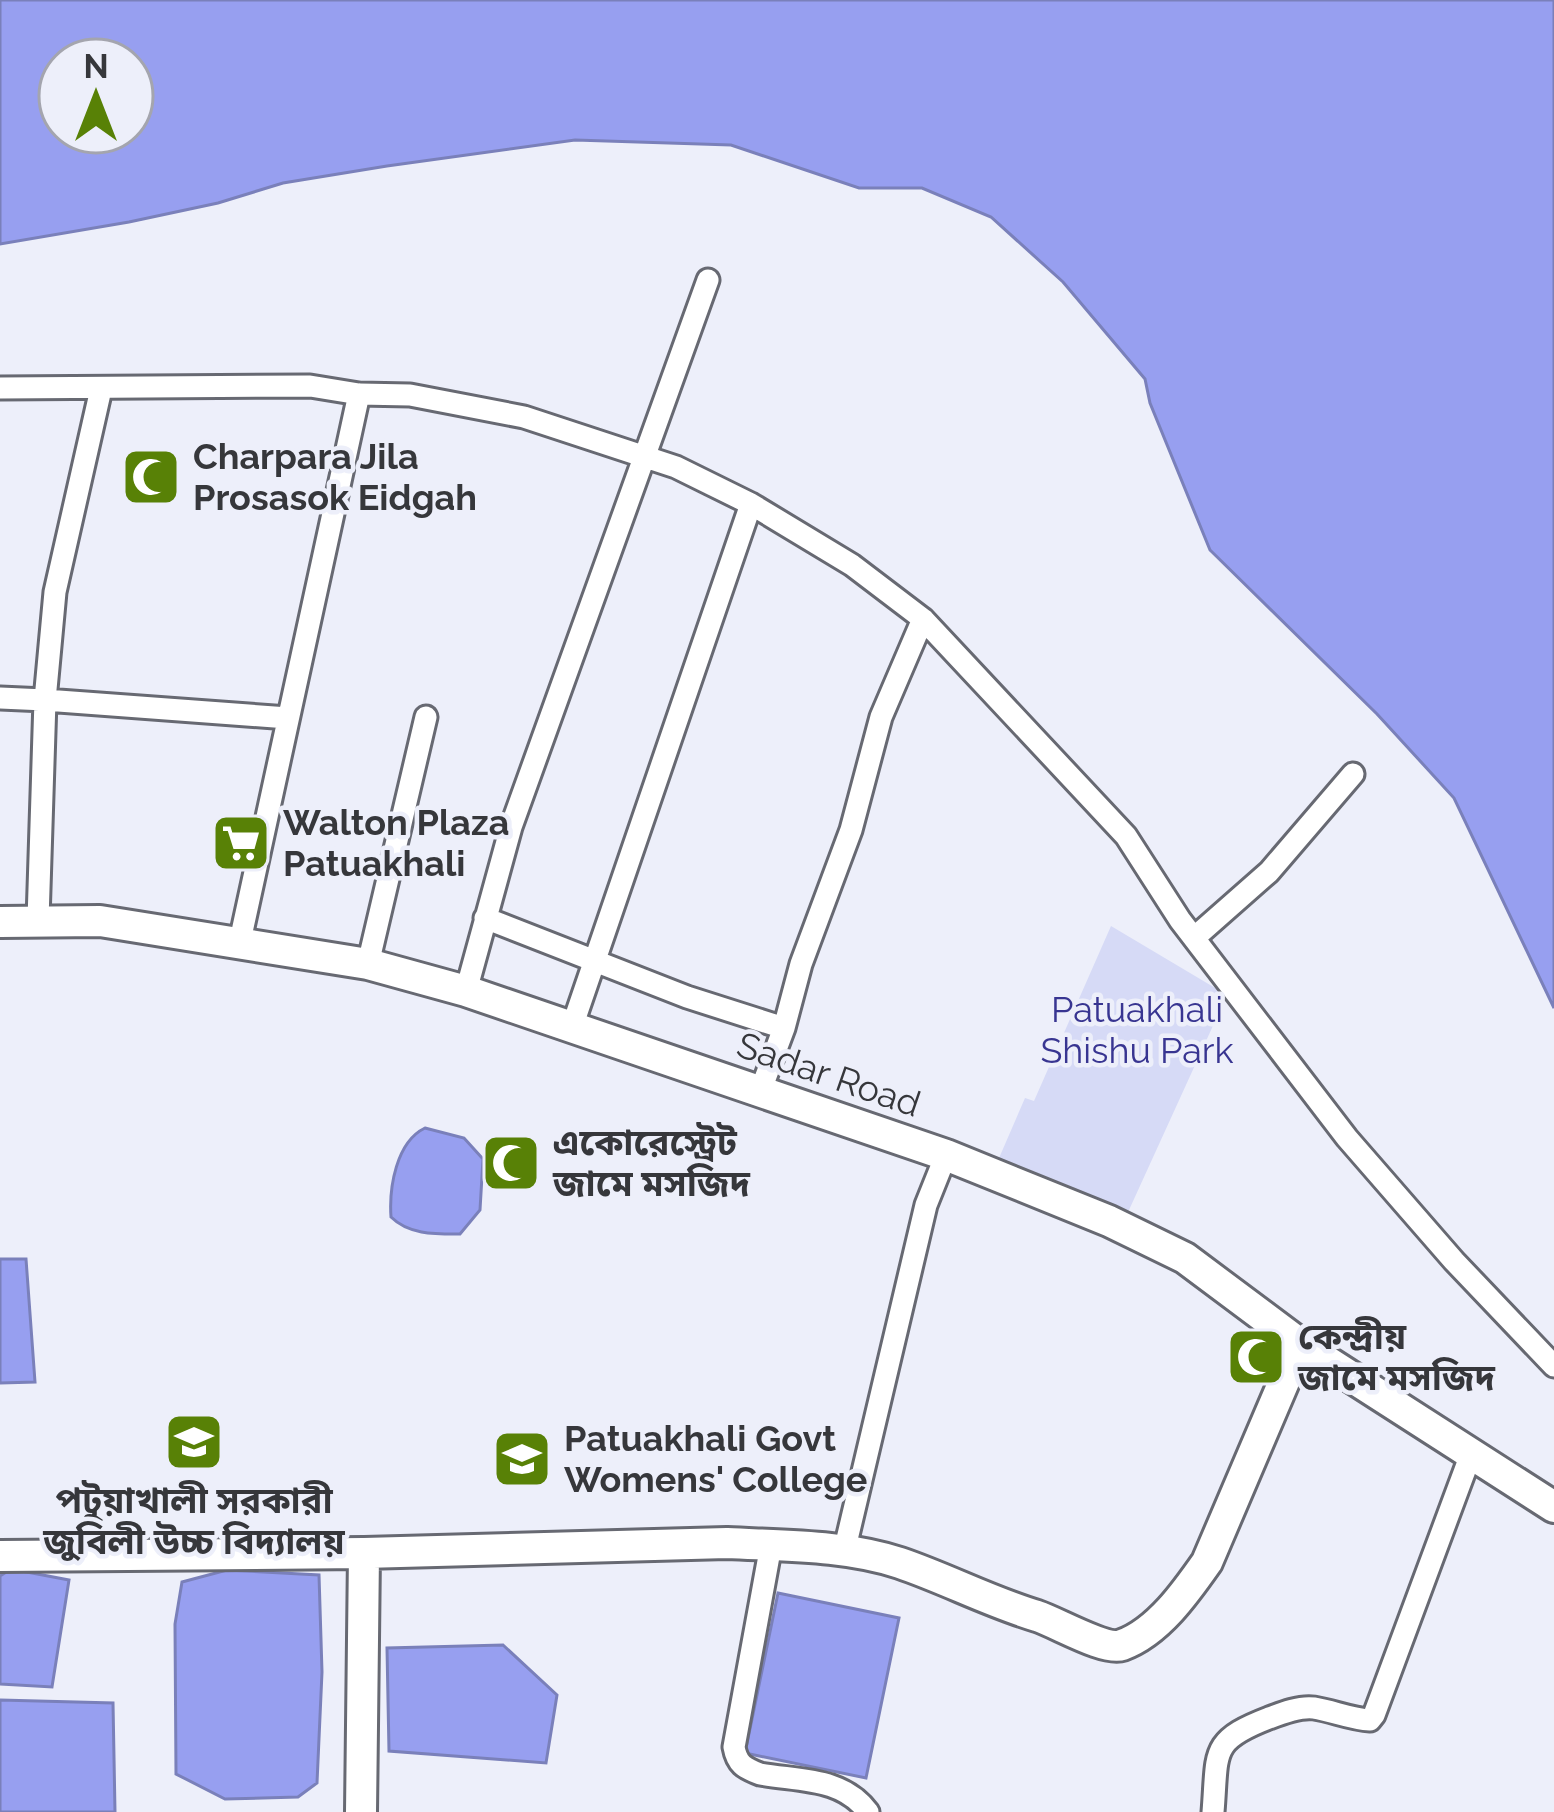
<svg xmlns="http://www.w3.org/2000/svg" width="1554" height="1812" font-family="Raleway,'Noto Sans Bengali',sans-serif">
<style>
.green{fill:#d6daf6}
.water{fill:#979ff0;stroke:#7a80ba;stroke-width:3;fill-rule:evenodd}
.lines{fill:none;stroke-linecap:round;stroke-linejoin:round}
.street-casing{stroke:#676972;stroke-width:27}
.secondary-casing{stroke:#676972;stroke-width:36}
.street{stroke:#fff;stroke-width:21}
.secondary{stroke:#fff;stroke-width:30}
.labels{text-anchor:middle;stroke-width:9;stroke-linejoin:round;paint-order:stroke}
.poi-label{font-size:36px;font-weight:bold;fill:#36373b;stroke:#edeffa;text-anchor:start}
.park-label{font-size:36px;fill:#383591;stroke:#edeffa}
.street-label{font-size:36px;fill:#36373b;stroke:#edeffa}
</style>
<rect width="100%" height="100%" fill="#edeffa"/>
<path class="green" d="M1111 926 1227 995 1124 1221 996 1165 1025 1098 1034 1101Z"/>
<path class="water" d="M0 0H1554V1008L1454 798 1377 714 1210 550 1150 403 1145 379 1063 282 991 217 922 188H859L731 145 575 140 387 166 283 183 218 203 129 222 0 244ZM60 60H132V132H60Z
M425 1128 464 1138 483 1159 480 1210 460 1234C436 1234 409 1235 391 1217 389 1188 396 1142 425 1128Z
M0 1259H26L35 1382 0 1383Z
M11 1569 69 1580 52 1687 0 1684V1576Z
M227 1570 319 1575 322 1672 317 1783 298 1797 225 1799 176 1774 175 1624 182 1582Z
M778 1593 899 1618 866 1778 745 1753Z
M503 1645 557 1695 546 1763 389 1751 387 1648Z
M0 1700 113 1703 115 1812H0Z"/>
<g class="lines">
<g class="street-casing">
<path id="street" d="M0 388 310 386 359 394 410 395 524 417 676 467 751 504 852 565 923 619 1126 836 1180 920 1347 1138 1454 1261 1554 1366
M0 698 45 700 55 592 101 389
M485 918 687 997 784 1028
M38 920 45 700 288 718
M1194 938 1269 872 1353 774
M240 941 359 394
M368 964 426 717
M466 991 511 827 708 280
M572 1027 751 504
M760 1092 784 1028 801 964 851 830 881 717 923 619
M771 1545 734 1747C737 1764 744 1768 760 1774 799 1781 842 1777 868 1812
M844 1552 926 1205 946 1155
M1213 1812C1218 1752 1209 1741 1269 1718 1282 1713 1300 1706 1314 1708 1333 1711 1351 1719 1370 1720L1374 1715 1471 1454"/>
</g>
<g class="secondary-casing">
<path id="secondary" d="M0 922 100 921 368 964 466 991 946 1155 1109 1221 1185 1258 1300 1344 1554 1507
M0 1556 364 1553 727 1543C783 1546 846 1545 900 1563 947 1579 990 1602 1037 1616 1058 1623 1105 1651 1122 1645 1158 1632 1186 1592 1207 1562L1300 1344
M361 1812 364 1553"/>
</g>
<use href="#street" class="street"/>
<use href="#secondary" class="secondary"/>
</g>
<defs>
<g id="mosque-square" transform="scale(3)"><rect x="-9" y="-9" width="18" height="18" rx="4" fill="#588106" stroke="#edeffa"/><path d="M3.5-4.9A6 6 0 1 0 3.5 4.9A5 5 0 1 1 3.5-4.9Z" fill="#fff"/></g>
<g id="supermarket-square" transform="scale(3)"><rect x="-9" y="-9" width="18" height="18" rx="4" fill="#588106" stroke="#edeffa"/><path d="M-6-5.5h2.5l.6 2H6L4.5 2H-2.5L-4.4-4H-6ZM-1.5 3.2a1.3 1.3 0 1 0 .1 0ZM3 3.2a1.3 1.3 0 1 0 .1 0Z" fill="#fff"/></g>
<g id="school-square" transform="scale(3)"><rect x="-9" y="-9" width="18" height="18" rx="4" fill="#588106" stroke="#edeffa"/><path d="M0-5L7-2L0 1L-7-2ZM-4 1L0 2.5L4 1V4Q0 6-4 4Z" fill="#fff"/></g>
<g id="university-square" transform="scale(3)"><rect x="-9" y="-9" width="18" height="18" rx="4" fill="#588106" stroke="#edeffa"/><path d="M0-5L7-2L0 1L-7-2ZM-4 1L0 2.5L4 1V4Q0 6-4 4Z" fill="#fff"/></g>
</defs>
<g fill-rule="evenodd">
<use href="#mosque-square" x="151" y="477"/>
<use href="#supermarket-square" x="241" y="843"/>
<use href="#mosque-square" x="511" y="1163"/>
<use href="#mosque-square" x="1256" y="1357"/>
<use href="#school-square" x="194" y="1442"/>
<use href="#university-square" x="522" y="1459"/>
</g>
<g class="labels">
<g class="poi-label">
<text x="193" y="469">Charpara Jila<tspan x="193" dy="41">Prosasok Eidgah</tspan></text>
<text x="283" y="835">Walton Plaza<tspan x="283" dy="41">Patuakhali</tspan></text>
<text x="553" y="1155">একোরেস্ট্রেট<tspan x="553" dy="41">জামে মসজিদ</tspan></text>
<text x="1298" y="1349">কেন্দ্রীয়<tspan x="1298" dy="41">জামে মসজিদ</tspan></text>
<text x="564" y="1451">Patuakhali Govt<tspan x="564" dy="41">Womens' College</tspan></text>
<text x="194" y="1513" text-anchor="middle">পটুয়াখালী সরকারী<tspan x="194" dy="41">জুবিলী উচ্চ বিদ্যালয়</tspan></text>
</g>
<g class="park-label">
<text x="1137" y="1022">Patuakhali<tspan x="1137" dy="41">Shishu Park</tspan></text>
</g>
<g class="street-label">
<text transform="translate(829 1074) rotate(19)" y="13">Sadar Road</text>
</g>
</g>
<g transform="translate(96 96)"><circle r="57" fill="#edeffa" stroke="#a4a5ae" stroke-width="3"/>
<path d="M0-9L21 45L0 30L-21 45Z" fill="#588106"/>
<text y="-18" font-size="33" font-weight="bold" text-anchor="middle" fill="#36373b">N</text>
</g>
</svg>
